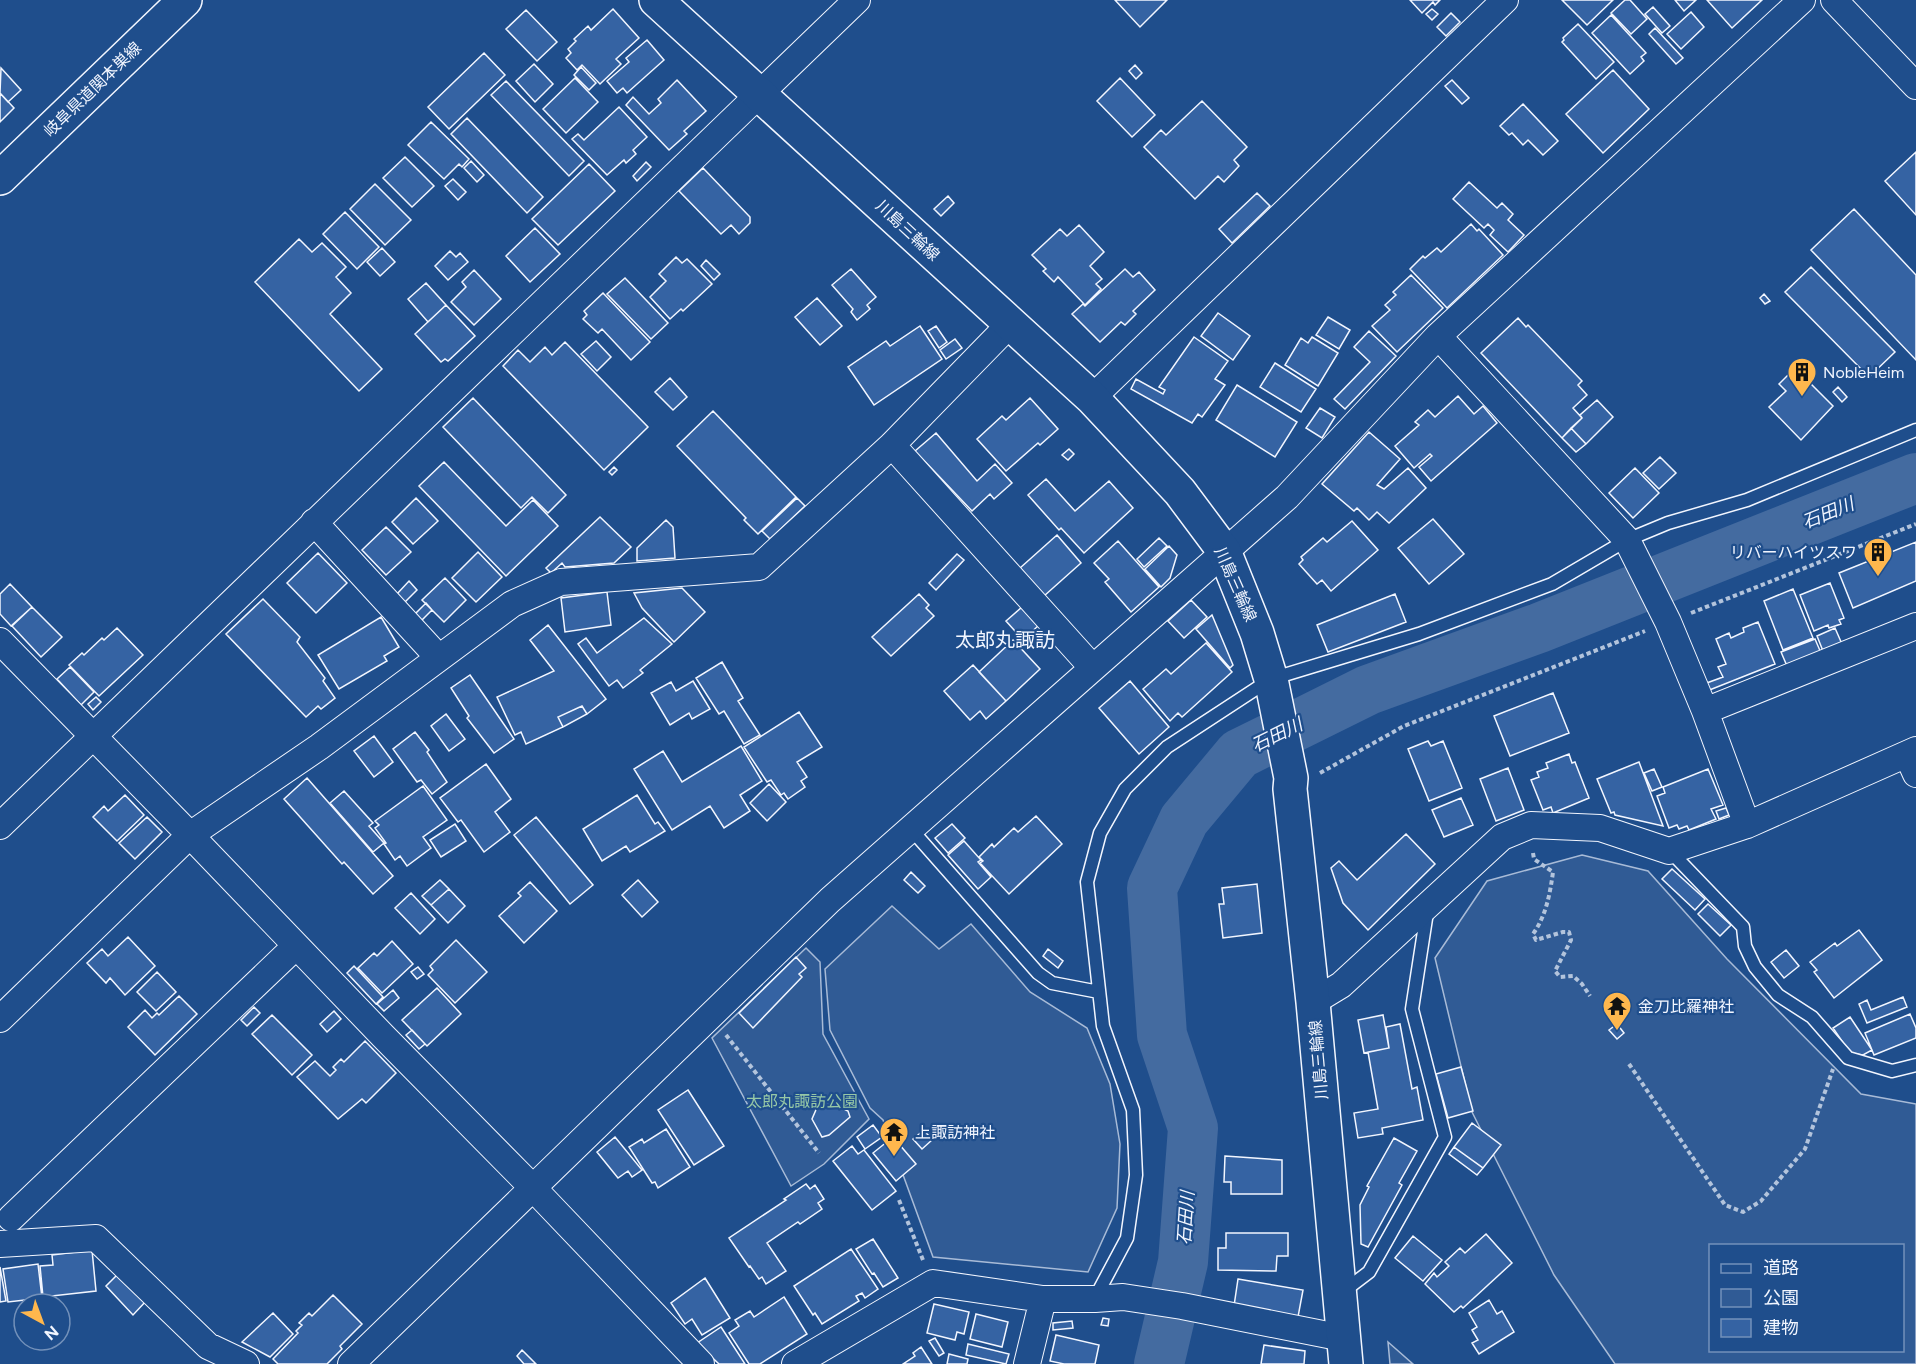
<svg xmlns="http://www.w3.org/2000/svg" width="1916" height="1364" font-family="Figtree,'Noto Sans JP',sans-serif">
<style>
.green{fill:#305b95;stroke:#a8bbd7;stroke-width:1.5;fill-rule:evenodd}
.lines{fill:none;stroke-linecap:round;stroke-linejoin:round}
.river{stroke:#446ba0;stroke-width:50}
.building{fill:#3563a3;stroke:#f2f6ff;stroke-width:1.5}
.lane-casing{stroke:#f2f6ff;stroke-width:15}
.street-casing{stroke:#f2f6ff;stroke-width:28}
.primary-casing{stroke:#f2f6ff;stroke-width:36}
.path{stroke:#b3c4dc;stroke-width:4;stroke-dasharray:4.5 3;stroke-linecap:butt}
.lane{stroke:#1f4e8c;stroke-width:12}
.street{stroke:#1f4e8c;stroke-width:26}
.primary{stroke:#1f4e8c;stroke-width:33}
.labels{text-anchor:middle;stroke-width:4.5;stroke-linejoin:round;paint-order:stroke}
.street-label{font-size:16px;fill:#f2f6ff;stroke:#1f4e8c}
.poi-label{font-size:16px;fill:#f2f6ff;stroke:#1f4e8c;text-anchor:start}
.park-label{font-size:16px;fill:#97c8a6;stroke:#1f4e8c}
.water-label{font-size:18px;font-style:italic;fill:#f2f6ff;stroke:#1f4e8c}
.quarter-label{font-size:20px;fill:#f2f6ff;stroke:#1f4e8c}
</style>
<rect width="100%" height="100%" fill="#1f4e8c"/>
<path class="green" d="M1582 855 1648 871 1727 959 1861 1094 1916 1104V1364H1615L1554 1275 1472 1112 1435 958 1487 881ZM1710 1246H1902V1350H1710Z
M892 906 939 949 971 924 1030 992 1087 1028 1110 1084 1120 1144 1117 1208 1088 1272 933 1257 883 1120 870 1108 830 1030 825 969Z
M806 948 820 962 823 1034 869 1119 824 1164 791 1186 712 1038Z
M1388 1342 1413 1364H1390Z"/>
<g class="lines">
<path class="river" d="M1159 1364 1183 1262 1193 1128 1162 1035 1152 888 1184 820 1239 754 1368 690 1539 628 1916 478"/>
</g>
<path class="building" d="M1115 0H1167L1140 27Z
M1410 0H1440L1435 5 1433 2 1422 13Z
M1562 0H1613L1587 25Z
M1625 0H1630L1647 19 1631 34 1611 13Z
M1675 0H1696L1684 11Z
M1707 0H1762L1732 28Z
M1653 7 1670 26 1662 33 1645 14Z
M613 9 639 38 616 59 621 64 600 84 582 65 577 70 566 58 571 53 568 49 576 41 574 39 588 26 591 30Z
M1432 9 1438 14 1432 20 1426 14Z
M526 10 557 42 537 61 506 29Z
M1691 12 1704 27 1681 49 1667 34Z
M1451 13 1460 22 1446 36 1437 27Z
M1611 15 1646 53 1641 57 1644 61 1630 74 1592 33Z
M1578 24 1614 62 1596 79 1562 42 1564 40 1563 38Z
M1655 28 1683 58 1676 64 1649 34Z
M647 40 664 60 627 93 623 88 617 93 607 81 629 62 626 58Z
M484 53 505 75 449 129 428 107Z
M534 64 553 84 535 102 516 81Z
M1135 65 1142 73 1136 79 1129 71Z
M581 67 596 83 589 90 574 75Z
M1 68 21 90 8 102 0 93Z
M1613 70 1649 109 1603 153 1566 114Z
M575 78 598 102 566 133 543 109Z
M1120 78 1155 115 1132 137 1097 101Z
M677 80 706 111 684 131 687 134 669 150 626 105 633 97 649 114 661 103 658 99Z
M1452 80 1469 98 1462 104 1445 86Z
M506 81 584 161 569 176 491 95Z
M0 93 14 108 0 122Z
M1202 101 1247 147 1234 160 1239 166 1224 182 1218 176 1195 199 1144 147 1161 130 1166 135Z
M1523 104 1558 141 1543 155 1528 140 1523 145 1512 133 1509 135 1500 126Z
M619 107 647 137 633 150 636 154 626 163 624 160 607 175 572 139 578 134 584 140Z
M467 118 543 197 527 213 451 134Z
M431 122 469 159 462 167 459 164 444 179 408 145Z
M1916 152V215L1885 181Z
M405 157 434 186 412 207 383 178Z
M471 161 484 175 477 182 464 168Z
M646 162 651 167 637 181 633 176Z
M589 164 615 191 558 245 532 219Z
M703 168 750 217V223L739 234 731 225 721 234 679 191Z
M453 179 466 192 458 200 445 186Z
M1469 182 1497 208 1502 203 1513 214 1508 220 1524 235 1508 252 1490 235 1494 230 1488 224 1484 228 1453 199Z
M375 184 411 220 385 245 350 209Z
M1257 193 1270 206 1232 243 1219 229Z
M948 196 954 203 941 216 934 209Z
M1854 209 1916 275V360L1811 250Z
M345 212 379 247 357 269 323 234Z
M1471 224 1477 231 1479 229 1503 255 1447 308 1410 269 1423 256 1425 258 1437 248 1441 252Z
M1079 225 1104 252 1090 266 1102 279 1096 284 1101 289 1085 305 1058 277 1054 282 1043 271 1046 269 1032 255 1060 229 1067 236Z
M535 228 560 254 530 282 506 256Z
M299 239 312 252 322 243 346 267 336 277 351 293 330 314 382 369 359 391 255 282Z
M382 248 395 262 380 276 367 262Z
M450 251 456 257 460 253 468 262 448 280 435 266Z
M676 257 682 263 687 259 712 284 683 311 681 309 670 319 650 297 666 281 659 274Z
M706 260 720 274 714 280 701 266Z
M1811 267 1895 352 1869 377 1785 292Z
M851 269 876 297 867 305 870 309 857 320 851 312 853 309 832 285Z
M1125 269 1133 277 1139 272 1155 290 1133 311 1136 314 1125 325 1121 322 1100 342 1072 314 1083 304 1085 306Z
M474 270 501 299 474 325 451 302 466 287 462 282Z
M1411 275 1443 308 1397 352 1372 326 1390 310 1385 305 1396 295 1393 292Z
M625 278 668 323 651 339 607 294Z
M426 283 446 305 428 322 408 299Z
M603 293 650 342 631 360 602 329 598 333 583 319 587 315 584 311Z
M1764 294 1770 301 1765 304 1760 298Z
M817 298 842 326 820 345 795 317Z
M446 305 475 336 448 361 445 359 441 362 415 334Z
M1218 313 1250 336 1233 360 1201 336Z
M1328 317 1350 330 1339 349 1316 335Z
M1518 318 1526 327 1528 325 1582 381 1578 385 1587 395 1573 408 1582 418 1562 438 1481 353Z
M920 326 942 359 874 405 848 367 886 341 890 346Z
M936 326 947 342 939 348 928 331Z
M1369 331 1396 356 1345 409 1334 399 1370 362 1354 347Z
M1194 337 1228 361 1215 379 1225 385 1202 417 1198 414 1192 423 1131 389 1136 379 1163 394 1165 390 1159 387Z
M1312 337 1338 353 1318 386 1285 365 1301 338 1308 343Z
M955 339 962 348 946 359 940 350Z
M596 341 611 357 597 371 581 354Z
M565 342 648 427 604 470 503 366 518 350 530 362 545 347 552 355Z
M1275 363 1316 389 1301 412 1260 387Z
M1795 368 1833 406 1801 440 1769 407 1786 391 1779 384Z
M670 378 687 397 673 410 655 392Z
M1237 385 1297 422 1275 457 1216 420Z
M1838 387 1847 397 1842 402 1833 392Z
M1458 396 1474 414 1483 406 1497 423 1431 481 1419 467 1432 456 1430 454 1414 468 1395 446 1419 425 1415 422 1428 410 1435 417Z
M473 398 566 495 548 513 532 497 521 508 443 427Z
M1030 398 1058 429 1040 445 1038 443 1006 471 977 439 1002 416 1006 420Z
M1597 400 1613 417 1586 444 1571 428 1582 418 1580 415Z
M1320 408 1335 417 1322 438 1306 428Z
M713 411 796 497 758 534 744 520 746 518 677 446Z
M1571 428 1586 444 1576 452 1562 438Z
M1369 432 1400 459 1377 485 1384 489 1408 468 1426 488 1389 523 1377 512 1369 520 1357 508 1354 511 1322 484Z
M936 433 977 481 995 464 1012 483 994 499 990 494 972 511 915 451Z
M1069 449 1074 454 1068 460 1062 455Z
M1660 457 1676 473 1659 489 1643 473Z
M444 462 506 526 533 500 558 526 506 576 419 486Z
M614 467 617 470 612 475 609 472Z
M1635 468 1659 493 1633 518 1609 493Z
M1046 479 1075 511 1109 481 1133 508 1084 553 1061 528 1059 530 1028 495Z
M416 498 438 521 413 544 392 522Z
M797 498 805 506 770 539 762 531Z
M600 517 631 547 614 563 565 567 562 563 551 573 546 568Z
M1433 519 1464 554 1429 584 1398 548Z
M666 520 673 527 675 558 637 561V548Z
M1352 521 1378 550 1331 591 1322 580 1317 584 1299 564 1303 560 1301 557 1323 538 1327 542Z
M386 527 411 552 386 575 362 550Z
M1057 535 1081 563 1044 596 1020 568Z
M1159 538 1167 546 1144 567 1137 559Z
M1118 541 1159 587 1131 612 1105 582 1109 579 1094 563Z
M1916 542V581L1853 608 1839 573Z
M1169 546 1177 555 1170 578 1161 587 1145 569Z
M478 552 502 577 476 602 452 578Z
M318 553 347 583 316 613 287 583Z
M957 554 964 560 936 590 929 583Z
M445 578 466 600 444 622 422 600Z
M409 581 417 590 404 603 396 595Z
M1830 583 1844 618 1839 620 1841 624 1829 628 1828 625 1814 631 1800 595Z
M10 584 32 607 11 626 0 614V594Z
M682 588 705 612 674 642 642 608 634 593Z
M1793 589 1813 638 1783 650 1764 601Z
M607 592 611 625 565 632 561 598Z
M919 594 929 605 926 608 934 616 891 656 872 637Z
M1395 594 1406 622 1328 652 1317 625Z
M263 599 300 637 297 642 325 678 323 681 335 698 321 709 318 706 306 717 226 634Z
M1191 600 1207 617 1184 638 1168 621Z
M426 603 432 610 421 621 414 615Z
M32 607 62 637 41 657 12 626Z
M1022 607 1039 625 1023 640 1006 621Z
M1212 615 1233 665 1230 668 1196 629Z
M381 617 399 647 384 656 387 661 339 689 318 655Z
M644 618 672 644 640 670 643 673 623 688 617 680 609 686 578 644 586 638 597 653Z
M1758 622 1775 664 1707 691 1704 684 1723 677 1718 667 1726 664 1716 639 1729 633 1731 638 1744 632 1743 628Z
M548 625 606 699 587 714 582 706 558 717 563 727 526 744 521 732 515 735 497 697 554 671 530 640Z
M117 628 143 655 99 696 69 665 82 653 84 655 102 638 104 640Z
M1835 628 1842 644 1823 651 1817 636Z
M1815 639 1821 653 1787 666 1781 652Z
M1013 640 1040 669 1006 701 979 672Z
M1206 643 1232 672 1182 717 1178 713 1170 721 1143 689 1166 669 1171 674Z
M722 662 743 698 738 701 760 735 744 744 724 711 719 714 696 678Z
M973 665 1006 701 986 719 980 711 970 720 944 691Z
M70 667 94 692 81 705 57 679Z
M470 675 514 739 494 753 467 718 469 716 451 688Z
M693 681 710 709 692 719 689 713 670 725 651 693 671 682 676 691Z
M1130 681 1169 727 1139 754 1099 708Z
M1553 693 1569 733 1510 756 1494 716Z
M96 697 101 702 93 710 88 704Z
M582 706 587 714 563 727 558 717Z
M799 712 822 747 797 762 807 777 801 781 805 787 788 799 784 793 781 795 771 780 767 782 744 747Z
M446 714 465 739 449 751 431 726Z
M415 732 429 750 427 752 447 782 432 794 421 780 417 782 393 749Z
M374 736 393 762 374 777 354 751Z
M1428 741 1431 746 1443 741 1462 788 1429 801 1408 749Z
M741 746 762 781 740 795 750 811 724 828 710 806 672 830 634 769 663 751 682 782Z
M1569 754 1572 763 1575 762 1589 798 1553 813 1551 807 1543 810 1531 780 1539 777 1537 772 1548 768 1546 763Z
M1639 762 1663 826 1615 815 1614 812 1611 813 1597 779Z
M486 764 511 799 495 812 510 832 484 852 461 820 458 822 440 798Z
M1508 768 1524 810 1496 821 1480 779Z
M1654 769 1662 787 1652 791 1644 773Z
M1708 769 1723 805 1711 809 1716 819 1689 830 1687 826 1679 829 1677 825 1669 828 1657 796 1665 793 1663 787Z
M307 778 393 876 373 894 344 862 342 864 284 799Z
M769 784 786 802 767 821 750 803Z
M423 786 447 820 423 837 431 848 407 866 400 856 395 860 384 844 386 843 375 828 379 825 375 821Z
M344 791 373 823 369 826 384 843 373 852 330 803Z
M125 795 144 815 117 841 93 817 104 806 108 811Z
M637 795 655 824 658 822 665 831 630 852 626 846 602 861 583 829Z
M1461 798 1473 825 1444 837 1432 810Z
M1726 808 1729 815 1719 819 1716 811Z
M1036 816 1062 844 1009 894 980 863 983 861 979 857 992 844 994 847 1014 828 1018 832Z
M147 817 162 832 135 859 119 843Z
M536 817 593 885 570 904 514 835Z
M455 824 466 841 441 857 430 840Z
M952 824 965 838 948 853 935 838Z
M1406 834 1435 864 1368 930 1343 903 1331 868 1339 861 1357 880Z
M964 841 981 860 978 862 991 877 978 889 948 855Z
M1672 869 1705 899 1695 910 1662 879Z
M911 872 925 886 918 893 904 880Z
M440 880 449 889 431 905 422 896Z
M638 880 658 902 642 917 622 895Z
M530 882 557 911 524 943 499 916 521 896 518 893Z
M1257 884 1262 933 1223 938 1219 904H1224L1222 888Z
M449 889 465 906 448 923 431 905Z
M411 893 435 919 420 934 395 908Z
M1708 904 1731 925 1720 936 1698 914Z
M1859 930 1882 960 1834 998 1814 972 1817 970 1810 962 1835 943 1837 946Z
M128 937 155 966 125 995 110 978 106 983 87 963 102 949 108 956Z
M456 940 487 972 455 1003 428 975 433 970 430 966Z
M392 941 413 964 382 993 358 968 374 953 377 956Z
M1048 949 1063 961 1058 968 1043 956Z
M1786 950 1799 966 1784 978 1771 962Z
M796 957 806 968 799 974 802 977 753 1028 739 1013Z
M354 966 383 997 376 1004 347 973Z
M418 967 424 974 417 979 411 972Z
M157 972 176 992 156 1011 137 992Z
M437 988 461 1014 427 1046 402 1020Z
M393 990 399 998 384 1011 377 1004Z
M179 996 197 1014 155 1055 128 1027 145 1010 152 1018 157 1013 159 1015Z
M1903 997 1907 1007 1867 1023 1859 1004 1867 1000 1871 1010Z
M254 1007 260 1013 247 1026 241 1020Z
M334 1011 341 1019 327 1032 320 1024Z
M1910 1014 1916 1028V1038L1874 1055 1865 1033Z
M272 1015 312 1055 292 1075 252 1034Z
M1383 1015 1389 1048 1364 1053 1358 1020Z
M1850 1017 1872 1050 1863 1055 1850 1053 1833 1028Z
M1400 1024 1412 1089 1417 1087 1423 1120 1382 1128 1383 1134 1358 1138 1354 1113 1378 1109 1368 1052 1389 1048 1386 1027Z
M1617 1024 1624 1033 1617 1039 1609 1030Z
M412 1030 425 1044 419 1049 406 1035Z
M365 1041 396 1073 366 1103 362 1099 338 1119 297 1077 315 1061 330 1076 336 1070 333 1067 341 1059 344 1062Z
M1461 1067 1473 1111 1448 1118 1436 1074Z
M688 1090 724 1146 694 1165 658 1110Z
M827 1101 848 1111 850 1117 829 1135 822 1137 812 1119 819 1103Z
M1472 1123 1501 1145 1483 1168 1454 1147Z
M873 1125 882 1137 865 1149 857 1137Z
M666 1129 690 1167 658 1188 655 1182 652 1183 629 1147 642 1139 644 1143Z
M924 1130 932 1140 922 1149 913 1139Z
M615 1137 642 1170 632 1177 628 1171 618 1178 597 1152Z
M893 1137 916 1164 896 1181 873 1153Z
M1394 1138 1417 1151 1399 1183 1402 1185 1368 1247 1361 1244 1360 1205 1369 1187 1367 1186Z
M852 1146 858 1154 864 1150 896 1191 872 1210 833 1161Z
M1454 1147 1483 1168 1477 1175 1449 1154Z
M1225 1156 1282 1160V1194H1231V1182H1224Z
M806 1184 810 1189 815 1185 824 1199 818 1203 822 1209 800 1224 798 1222 767 1243 786 1271 766 1284 762 1277 759 1279 750 1266 749 1267 729 1238 786 1200 784 1199Z
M1226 1233H1288V1256H1277L1276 1271 1218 1270V1248H1226Z
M1486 1234 1512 1263 1463 1308 1461 1306 1454 1312 1425 1284 1434 1273 1437 1277 1449 1266 1445 1262 1460 1248 1465 1253Z
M1413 1236 1442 1260 1423 1281 1395 1258Z
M873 1239 898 1278 883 1287 874 1273 872 1274 856 1249Z
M851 1249 878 1289 865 1298 862 1293 856 1296 859 1301 822 1324 815 1313 813 1315 794 1286Z
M92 1250 96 1291 43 1297 40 1266 53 1265 52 1255Z
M38 1264 42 1298 8 1302 3 1269Z
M0 1267 6 1301 0 1302Z
M120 1272 147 1300 133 1315 106 1286Z
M705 1278 730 1318 702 1335 692 1319 685 1324 671 1303Z
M1238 1279 1303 1290 1298 1317 1234 1306Z
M333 1295 362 1324 340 1346 342 1349 327 1364H278L273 1359 298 1333 296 1331 302 1325 299 1323 309 1313 312 1316Z
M784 1297 807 1334 760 1364H749L729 1333 739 1326 735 1320 750 1311 754 1317Z
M1489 1300 1497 1314 1502 1311 1514 1332 1479 1354 1472 1343 1478 1340 1472 1330 1477 1327 1469 1313Z
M934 1304 969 1312 964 1334 957 1332 955 1340 927 1333Z
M273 1313 293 1334 270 1357 242 1342Z
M976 1314 1008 1322 1002 1347 970 1339Z
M1103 1318 1109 1319 1108 1326 1101 1325Z
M1072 1321 1073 1328 1053 1330V1323Z
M721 1327 745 1364H719L697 1343Z
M1056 1335 1099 1345 1095 1364H1064L1050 1361Z
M935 1338 944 1353 939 1356 929 1341Z
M968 1344 1009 1354 1006 1364 966 1355Z
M1264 1345 1305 1351 1304 1364H1261Z
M921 1347 932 1364H903L915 1356 913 1353Z
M522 1350 536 1364H524L517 1356Z
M949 1354 968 1359 967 1364H947Z"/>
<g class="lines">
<g class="lane-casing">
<path id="lane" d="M910 828 1038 973 1052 983 1099 992
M1670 851 1743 927 1745 946 1755 967 1778 995 1812 1017 1848 1058 1892 1071 1916 1065
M1344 1291 1369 1272 1445 1137 1412 1009 1427 912
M1095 1298 1127 1238 1136 1175 1133 1110 1103 1026 1087 882 1100 833 1125 789 1167 747 1271 679 1419 634 1552 584 1627 540 1668 523 1747 500 1916 430"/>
</g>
<g class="street-casing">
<path id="street" d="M1834 0 1916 86
M1438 336 1627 540 1668 622 1705 711 1747 825
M1092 398 1505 0
M892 445 1092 667
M314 522 439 658
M0 641 190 835 383 1036 533 1188 701 1364
M1705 711 1916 626
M1907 754 1916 774
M0 826 857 0
M1313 1002 1341 985 1502 837 1531 825 1600 828 1669 851 1747 825 1916 750
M0 1019 190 835 319 747 512 604 561 582 759 567 892 445 1010 324
M11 1218 296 946
M0 1244 96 1238 208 1346 246 1364
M351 1364 830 900 1287 497 1438 336 1802 0
M795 1364 933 1283 1043 1299H1095L1123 1297 1182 1306 1343 1338
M1027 1364 1043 1299"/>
</g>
<g class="primary-casing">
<path id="primary" d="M656 0 1092 398 1180 492 1224 551 1257 633 1271 679 1291 778 1290 789 1313 1002 1346 1364
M0 178 185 0"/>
</g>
<path class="path" d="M1691 613 1916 524
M1320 773 1404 726 1645 631
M1533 853 1534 859 1553 872C1550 894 1546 916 1533 934L1536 940 1563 932H1569L1571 940 1555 971 1560 977 1573 976 1582 984 1590 996
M726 1035 819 1153
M1629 1064 1725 1205 1743 1212 1761 1201 1805 1149 1833 1069
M899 1200 923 1260"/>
<use href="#lane" class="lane"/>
<use href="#street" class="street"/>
<use href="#primary" class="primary"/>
</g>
<defs>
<g id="building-pin" transform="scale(1.5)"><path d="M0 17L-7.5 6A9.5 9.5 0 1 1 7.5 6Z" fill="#ffb74d" stroke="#1f4e8c"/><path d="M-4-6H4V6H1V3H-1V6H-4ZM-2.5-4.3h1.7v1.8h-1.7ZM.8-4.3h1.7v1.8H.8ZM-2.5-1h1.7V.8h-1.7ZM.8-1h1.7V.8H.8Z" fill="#111"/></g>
<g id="temple-pin" transform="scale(1.5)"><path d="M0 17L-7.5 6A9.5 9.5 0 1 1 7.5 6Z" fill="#ffb74d" stroke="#1f4e8c"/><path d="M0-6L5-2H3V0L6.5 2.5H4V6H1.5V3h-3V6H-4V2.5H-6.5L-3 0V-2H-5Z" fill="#111"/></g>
</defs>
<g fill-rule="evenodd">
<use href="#building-pin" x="1802" y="372"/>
<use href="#building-pin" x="1878" y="552"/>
<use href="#temple-pin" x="1617" y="1006"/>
<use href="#temple-pin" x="894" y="1132"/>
</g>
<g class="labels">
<g class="street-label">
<text transform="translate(92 89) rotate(-44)" y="6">岐阜県道関本巣線</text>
<text transform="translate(908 230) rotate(43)" y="6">川島三輪線</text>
<text transform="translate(1236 584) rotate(66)" y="6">川島三輪線</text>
<text transform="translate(1318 1060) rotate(-95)" y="6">川島三輪線</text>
</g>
<g class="poi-label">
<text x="1823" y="378">NobleHeim</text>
<text x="1857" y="558" text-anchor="end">リバーハイツスワ</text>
<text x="1638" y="1012">金刀比羅神社</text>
<text x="915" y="1138">上諏訪神社</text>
</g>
<g class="park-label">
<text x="802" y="1107">太郎丸諏訪公園</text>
</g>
<g class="water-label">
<text transform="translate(1828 513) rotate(-22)" y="6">石田川</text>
<text transform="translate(1277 735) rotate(-26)" y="6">石田川</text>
<text transform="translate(1186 1218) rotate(-86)" y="6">石田川</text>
</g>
<g class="quarter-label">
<text x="1005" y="647">太郎丸諏訪</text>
</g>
</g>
<rect x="1709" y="1244" width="195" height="108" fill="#1f4e8c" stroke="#7391ba" stroke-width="1.5"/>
<rect x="1721" y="1264" width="30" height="9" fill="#1f4e8c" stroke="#7391ba" stroke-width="1.5"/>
<text x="1763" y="1274" font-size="18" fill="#f2f6ff">道路</text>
<rect x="1721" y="1289" width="30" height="18" fill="#305b95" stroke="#7391ba" stroke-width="1.5"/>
<text x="1763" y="1304" font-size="18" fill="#f2f6ff">公園</text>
<rect x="1721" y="1319" width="30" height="18" fill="#3563a3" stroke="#7391ba" stroke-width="1.5"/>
<text x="1763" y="1334" font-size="18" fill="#f2f6ff">建物</text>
<g transform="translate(42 1322) rotate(139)"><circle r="28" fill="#1f4e8c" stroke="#7391ba" stroke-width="1.5"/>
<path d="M0-4.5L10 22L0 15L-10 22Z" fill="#ffb74d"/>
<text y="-9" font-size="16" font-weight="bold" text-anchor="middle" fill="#f2f6ff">N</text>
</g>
</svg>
